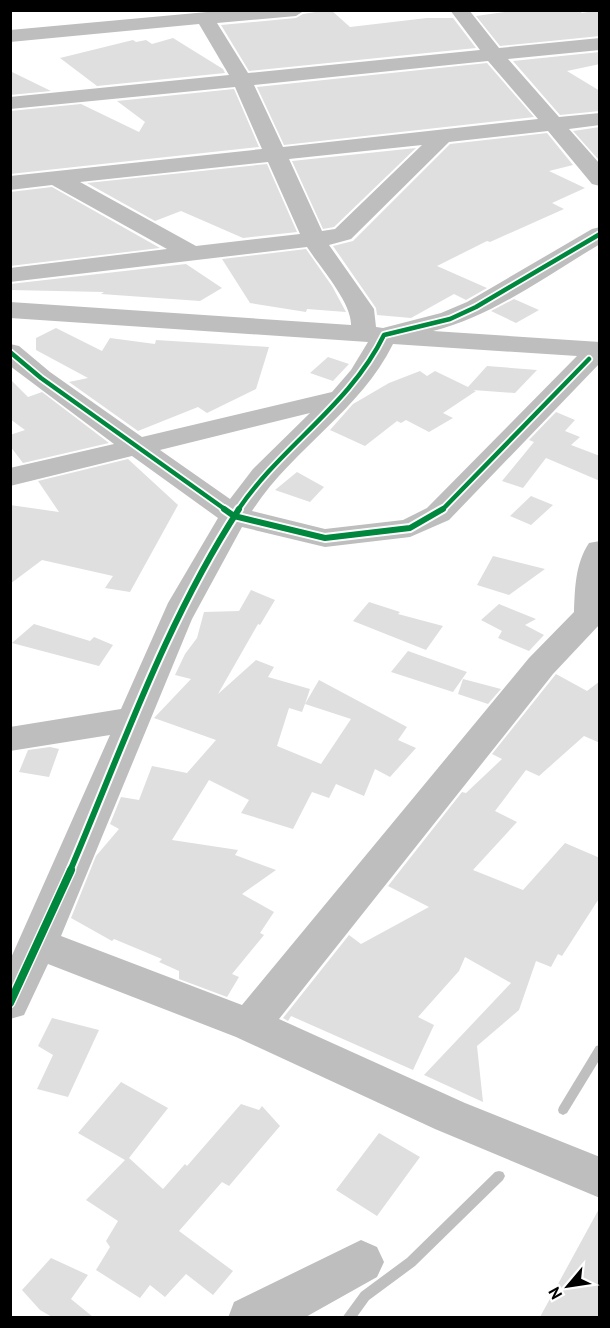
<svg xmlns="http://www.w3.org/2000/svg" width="610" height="1328" font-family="'PT Sans',sans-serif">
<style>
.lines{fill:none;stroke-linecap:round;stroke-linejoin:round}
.stream{fill:#bfbfbf;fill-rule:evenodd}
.building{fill:#dfdfdf;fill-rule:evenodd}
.minor{fill:#bebebe;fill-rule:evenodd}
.cycleway-far2-casing{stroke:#fff;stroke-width:8}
.cycleway-far1-casing{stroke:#fff;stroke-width:10}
.cycleway-casing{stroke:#fff;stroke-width:11}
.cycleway-far2{stroke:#00873e;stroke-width:4.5}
.cycleway-far1{stroke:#00873e;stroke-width:6}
.cycleway{stroke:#00873e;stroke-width:8}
</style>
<rect width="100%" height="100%" fill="#fff"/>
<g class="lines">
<path class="stream" d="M600 1045V1059L567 1113 563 1115 559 1113 558 1110 559 1107 596 1046Z
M499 1171 503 1172 505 1176 503 1180 415 1266 369 1300 356 1318H342L361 1292 407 1258 495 1172Z"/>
</g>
<path class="building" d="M328 10H331L350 27 427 18H453L476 48 249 71 221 25 296 18 303 14Z
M519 10H578L582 13 600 10V36L500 46 476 16Z
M173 38 223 69 225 73 97 86 60 58 133 40 136 42 146 40 152 44Z
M600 52V64L567 71 600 91V111L560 115 513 61Z
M487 63 534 117 284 145 257 87Z
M10 71 51 91 10 95Z
M234 89 259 147 10 174V111L81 104 139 132 145 122 117 101Z
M600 127V159H598L573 131Z
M547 133 573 165 549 171 585 188 552 203 564 209 490 242 487 241 437 266 487 288 466 300 454 294 411 318 377 315 376 308 333 246 353 241 450 144Z
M416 148 334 227 323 229 292 161Z
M267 164 297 232 243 238 181 211 155 221 87 183Z
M52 187 160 248 10 266V192Z
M306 249 332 286 346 312 307 309 306 312 250 303 222 259Z
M186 264 222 288 200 301 101 294 104 292 10 290V284Z
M514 299 539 310 516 323 491 311Z
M56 328 102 351 110 338 155 344 156 340 269 347 256 389 207 413 198 407 138 431 69 382 88 378 36 350V338Z
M328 357 349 364 333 381 310 373Z
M487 366 537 370 515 393 473 390 476 391 443 413 453 418 429 432 406 420 401 423 397 421 365 446 330 430 353 404 389 383 420 371 427 376 435 371 468 387Z
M10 379 28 397 42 392 109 443 23 463 10 446V435L25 430 10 419Z
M556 412 575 420 565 431 580 437 571 445 600 456V481L546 458 523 488 502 481 534 442 529 440Z
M128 459 178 505 130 592 105 588 113 576 42 560 10 584V505L59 512 38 481Z
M297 472 324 487 310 502 275 490Z
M531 496 553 505 531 525 510 516Z
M493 556 545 569 509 595 477 585Z
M251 590 275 600 260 625 258 624 218 694 256 660 274 667 268 677 310 689 305 704 319 680 407 727 398 740 416 748 390 777 375 769 364 796 336 784 329 798 312 792 293 829 241 813 249 800 209 780 172 840 238 850 235 855 276 870 242 894 274 912 260 933 264 935 232 974 239 977 227 997 179 979V971L159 962 162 959 114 939 112 941 71 918 96 856 119 829 110 824 121 797 139 800 152 766 187 773 216 740 154 718 191 679 175 675 185 654 197 638 204 612 239 611ZM305 704 351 719 321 764 277 746 289 708 302 712Z
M369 602 400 612 398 614 443 626 426 650 353 621Z
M499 604 536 619 525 625 544 635 529 651 498 638 502 631 481 620Z
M34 624 90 641 94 637 113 645 99 666 12 643Z
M408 651 467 672 453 692 391 672Z
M556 674 587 691 600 681V743L584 736 539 776 526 770 495 811 517 822 473 870 523 890 565 843 600 858V897L562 956 558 954 551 967 536 961 519 1010 477 1046 483 1102 424 1075 511 983 465 957 459 971 418 1017 434 1025 413 1070 291 1016 288 1021 283 1018 349 935 361 944 429 907 388 886 462 792 466 793 502 759 492 754Z
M463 679 501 689 488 704 458 694Z
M50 747 59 749 49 777 19 772 28 750Z
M52 1018 99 1030 68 1097 37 1089 53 1055 38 1046Z
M121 1082 168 1108 129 1158 163 1189 185 1164 187 1166 241 1104 259 1110 262 1106 280 1126 229 1186 222 1182 179 1231 233 1271 213 1295 186 1274 165 1297 150 1285 140 1298 96 1270 110 1247 106 1241 118 1221 86 1200 125 1160 78 1133Z
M379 1133 420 1157 377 1216 336 1190Z
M600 1207V1317H540Z
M51 1258 88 1275 71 1299 93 1317H52L40 1310 22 1290Z"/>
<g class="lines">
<path class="minor" d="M229 10H305L296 16 217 23 248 73 480 50 450 10H469L499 48 600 38V50L508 59 559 117 600 113V125L569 129 600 164V186L592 184 548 131 449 142 351 239 329 245 374 309 376 327 383 328 441 313 467 302 592 229 600 227V244C546 276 493 316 433 331L600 342V363L449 520 410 537 325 547 242 527 192 619 61 936 242 1005 529 658 574 612C575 589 575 564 589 543L600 541V624L553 674 279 1019 465 1103 600 1157V1198L435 1129 236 1037 48 964 24 1015 10 1019V960L110 735 10 751V727L121 709 168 603 218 518 132 456 10 486V468L114 444 10 366V344L19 346 50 372 142 437 332 392 351 370 368 342 10 318V302L351 325C352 303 320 267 307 247L10 282V268L167 249 52 185 10 190V176L262 149 235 87 10 109V97L229 75 199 24 10 42V30ZM488 61 538 119 283 147 254 85ZM422 145 335 229 322 231 289 159ZM268 162 300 234 196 246 80 182ZM393 344 577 356 427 508 403 520 325 529 252 511C292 449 360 411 393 344ZM310 413 253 469 230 499 160 450Z
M361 1240 377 1247 384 1262 377 1277 304 1318H228L234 1302Z"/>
<g class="cycleway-far2-casing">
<path id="cycleway-far2" d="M10 352 41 378 226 510
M238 510C281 446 350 405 384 335L450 319 476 307 600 234
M442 510 589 359"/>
</g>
<g class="cycleway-far1-casing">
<path id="cycleway-far1" d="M224 509 234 516 325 538 410 528 443 509
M70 871C122 749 166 621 239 509"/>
</g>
<g class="cycleway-casing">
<path id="cycleway" d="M10 1003 71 870"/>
</g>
<use href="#cycleway-far2" class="cycleway-far2"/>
<use href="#cycleway-far1" class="cycleway-far1"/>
<use href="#cycleway" class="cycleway"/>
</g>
<rect width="610" height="1328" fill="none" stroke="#000000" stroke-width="24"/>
<g transform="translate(568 1286) rotate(241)" stroke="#ffffff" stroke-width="4.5" paint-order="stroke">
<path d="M0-4.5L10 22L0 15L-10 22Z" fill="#000000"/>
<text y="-9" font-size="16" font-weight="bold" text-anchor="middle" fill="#000000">N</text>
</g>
</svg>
